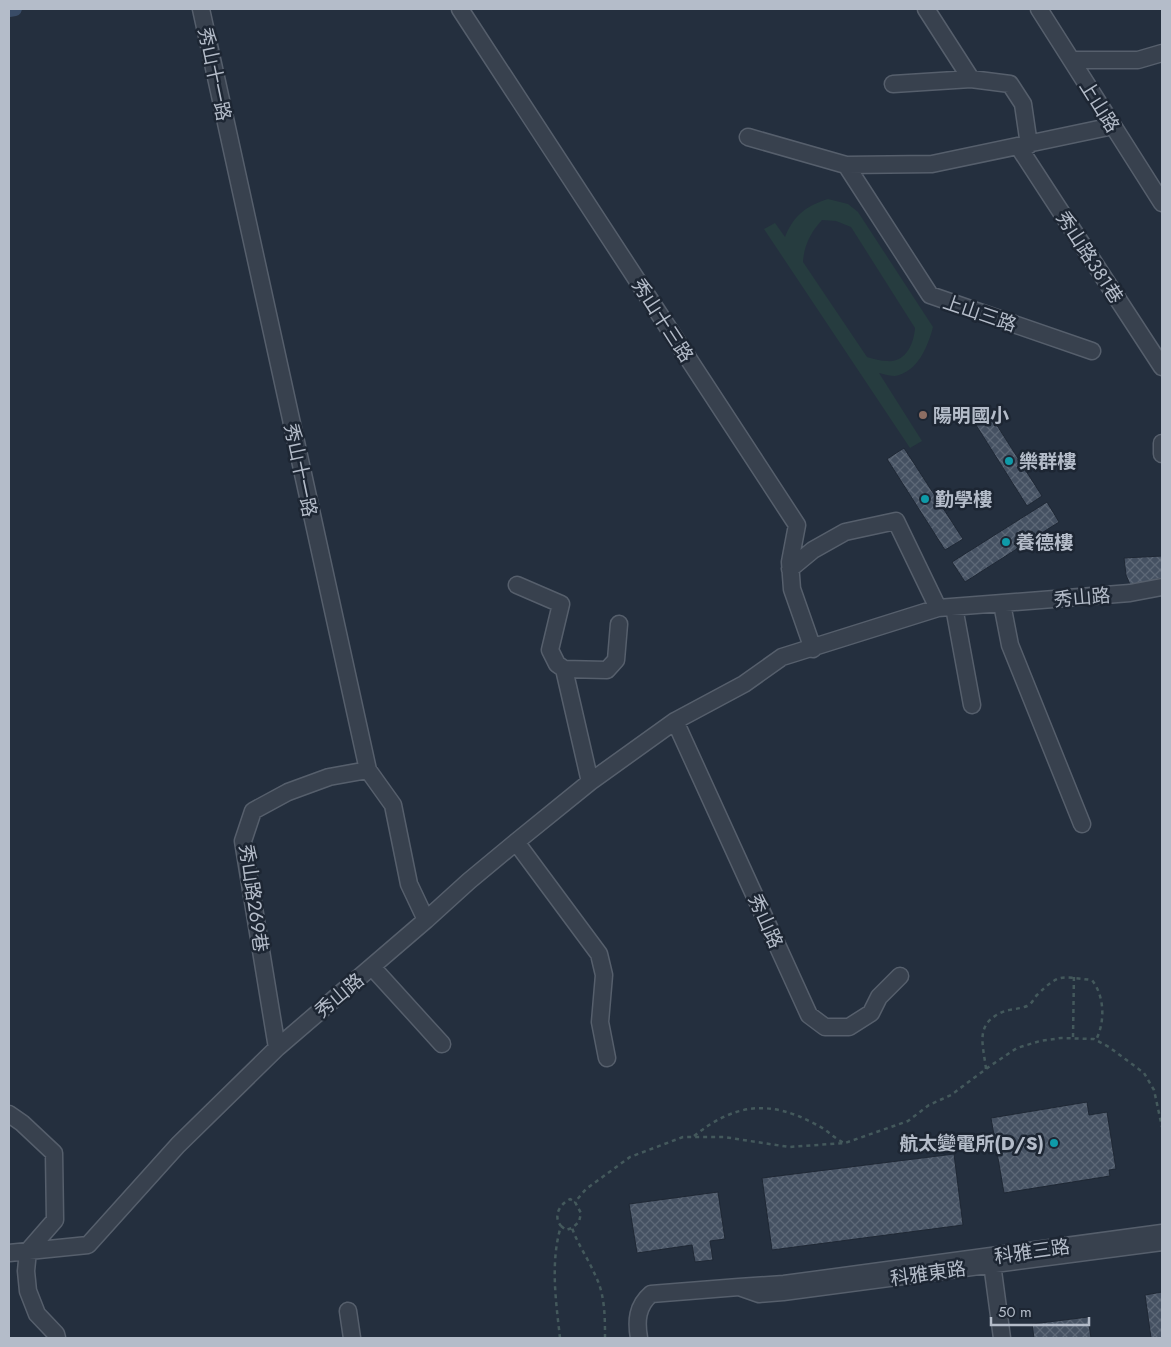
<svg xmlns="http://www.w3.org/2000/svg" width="1171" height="1347" font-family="Jost,'Noto Sans TC',sans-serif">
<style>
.grass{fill:#263c3f;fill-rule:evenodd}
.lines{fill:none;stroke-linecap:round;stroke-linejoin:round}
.canal{stroke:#394c67;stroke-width:14}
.building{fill:url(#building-cross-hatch);stroke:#1f2835}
.minor-casing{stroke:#565f6c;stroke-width:19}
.path{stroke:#44595c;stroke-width:2.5;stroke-dasharray:4 4;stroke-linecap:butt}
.minor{stroke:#38414e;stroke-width:16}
.education-dot{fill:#8d6e63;stroke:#1d2633;stroke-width:2}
.culture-dot{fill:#0f9aa8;stroke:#1d2633;stroke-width:2}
.labels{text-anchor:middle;stroke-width:5;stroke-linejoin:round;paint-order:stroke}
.street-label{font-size:19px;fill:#b4bcc9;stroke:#1d2633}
.poi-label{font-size:19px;font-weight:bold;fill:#b4bcc9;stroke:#1d2633;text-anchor:start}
</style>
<defs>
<pattern id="building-cross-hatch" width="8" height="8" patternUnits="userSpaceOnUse" patternTransform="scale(1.25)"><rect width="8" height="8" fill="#455162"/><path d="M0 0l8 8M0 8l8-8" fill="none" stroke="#5d6877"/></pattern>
</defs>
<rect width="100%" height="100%" fill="#242f3e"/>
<path class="grass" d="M828 199 848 204 858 212 933 327C928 346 918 372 895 376 890 376 884 374 879 373L922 441 910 448 764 229 775 223 785 237C794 215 806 206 828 199ZM822 220 836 221 851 227 915 328C914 343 906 363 887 361 881 361 874 359 867 357L803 262C804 245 811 232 822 220Z"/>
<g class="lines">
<path class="canal" d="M9 10 15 9"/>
</g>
<path class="building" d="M991 416 1042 496 1027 506 976 425Z
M904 448 963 539 945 550 887 459Z
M1047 502 1059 522 965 582 952 562Z
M1162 556V578L1131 587 1126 575 1124 558Z
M1087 1102 1089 1115 1107 1112 1116 1169 1109 1170 1110 1176 1004 1193 991 1118Z
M954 1154 963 1225 772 1250 762 1178Z
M718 1192 725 1239 710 1241 713 1260 695 1262 692 1245 637 1253 629 1204Z
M1162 1292V1338H1151L1145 1295Z
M1088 1317 1091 1338H1034L1032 1324Z"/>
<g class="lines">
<g class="minor-casing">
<path id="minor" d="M201 9 368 770 393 805 409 884 426 920
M460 9 797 525 790 562 792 589 813 649
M926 9 971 79 1010 84 1023 104 1029 145
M1039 9 1162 203
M1073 60H1138L1162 53
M893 84 971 79
M748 137 846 165 932 164 1113 126
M1018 146 1162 367
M846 165 930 295 1092 351
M1162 443V454
M790 569 813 550 845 532 896 521 938 608
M517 585 561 604 550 650 557 664 564 669 590 782
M1002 604 1010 645 1082 824
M954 607 972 705
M564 669 607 670 616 660 619 624
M675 721 809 1015 825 1027H849L871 1013 879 997 900 976
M516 842 599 954 604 975 600 1022 607 1058
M372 967 442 1044
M277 1048 243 841 253 811 288 792 329 777 368 770
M9 1114 22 1123 54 1153 55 1220 28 1251 26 1271 28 1291 37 1314 56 1334 57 1338
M1162 1233 784 1284 739 1287 759 1294 783 1292 1162 1242
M9 1253 88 1245 178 1145 277 1048 426 920 469 881 516 842 590 782 675 721 744 684 782 657 938 608 1130 593 1162 587
M991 1256 1002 1338
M348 1311 352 1338
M639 1338C636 1321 637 1306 651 1294L739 1287"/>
</g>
<path class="path" d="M1073 1037 1074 973
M986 1069C983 1043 974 1023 1005 1011 1012 1009 1020 1009 1027 1006 1032 1004 1034 998 1037 995 1060 972 1062 977 1092 980 1105 997 1105 1022 1096 1040
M694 1136C734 1104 769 1099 815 1124 826 1129 834 1138 844 1143
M561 1226 566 1230 572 1228
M560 1338C556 1302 550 1262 561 1226 553 1216 559 1205 570 1199L575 1202
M605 1338C605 1318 605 1295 596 1277 589 1260 578 1245 572 1228L579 1222 581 1213 575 1202 586 1189 630 1157 683 1137H724L789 1147 845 1143 908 1121 929 1105 951 1095 990 1066 1017 1048 1040 1041 1061 1038 1094 1039 1109 1047 1144 1073 1154 1090 1162 1127"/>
<use href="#minor" class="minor"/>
</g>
<circle class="education-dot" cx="923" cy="415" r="5"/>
<g class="culture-dot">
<circle cx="1009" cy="461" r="5"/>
<circle cx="925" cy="499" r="5"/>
<circle cx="1006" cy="542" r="5"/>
<circle cx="1054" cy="1143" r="5"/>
</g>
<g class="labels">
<g class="street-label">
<text transform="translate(215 74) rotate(78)" y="7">秀山十一路</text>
<text transform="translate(1100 106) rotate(58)" y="7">上山路</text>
<text transform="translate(1090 257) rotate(57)" y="7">秀山路381巷</text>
<text transform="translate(980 313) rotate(19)" y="7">上山三路</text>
<text transform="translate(663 320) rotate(57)" y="7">秀山十三路</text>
<text transform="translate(301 470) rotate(78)" y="7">秀山十一路</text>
<text transform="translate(1082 597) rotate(-5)" y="7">秀山路</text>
<text transform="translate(254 898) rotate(82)" y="7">秀山路269巷</text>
<text transform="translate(766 921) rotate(66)" y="7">秀山路</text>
<text transform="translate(339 995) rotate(-40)" y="7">秀山路</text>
<text transform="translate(1032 1251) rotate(-8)" y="7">科雅三路</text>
<text transform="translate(928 1273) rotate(-8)" y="7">科雅東路</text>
</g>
<g class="poi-label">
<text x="933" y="422">陽明國小</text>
<text x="1019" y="468">樂群樓</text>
<text x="935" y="506">勤學樓</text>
<text x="1016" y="549">養德樓</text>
<text x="1044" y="1150" text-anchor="end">航太變電所(D/S)</text>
</g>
</g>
<rect width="1171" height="1347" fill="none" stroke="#b4bcc9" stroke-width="20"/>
<path d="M991 1317v8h98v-8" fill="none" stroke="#b4bcc9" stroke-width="2.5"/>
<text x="998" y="1317" font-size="15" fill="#b4bcc9" stroke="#1d2633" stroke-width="4" paint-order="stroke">50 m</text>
</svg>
